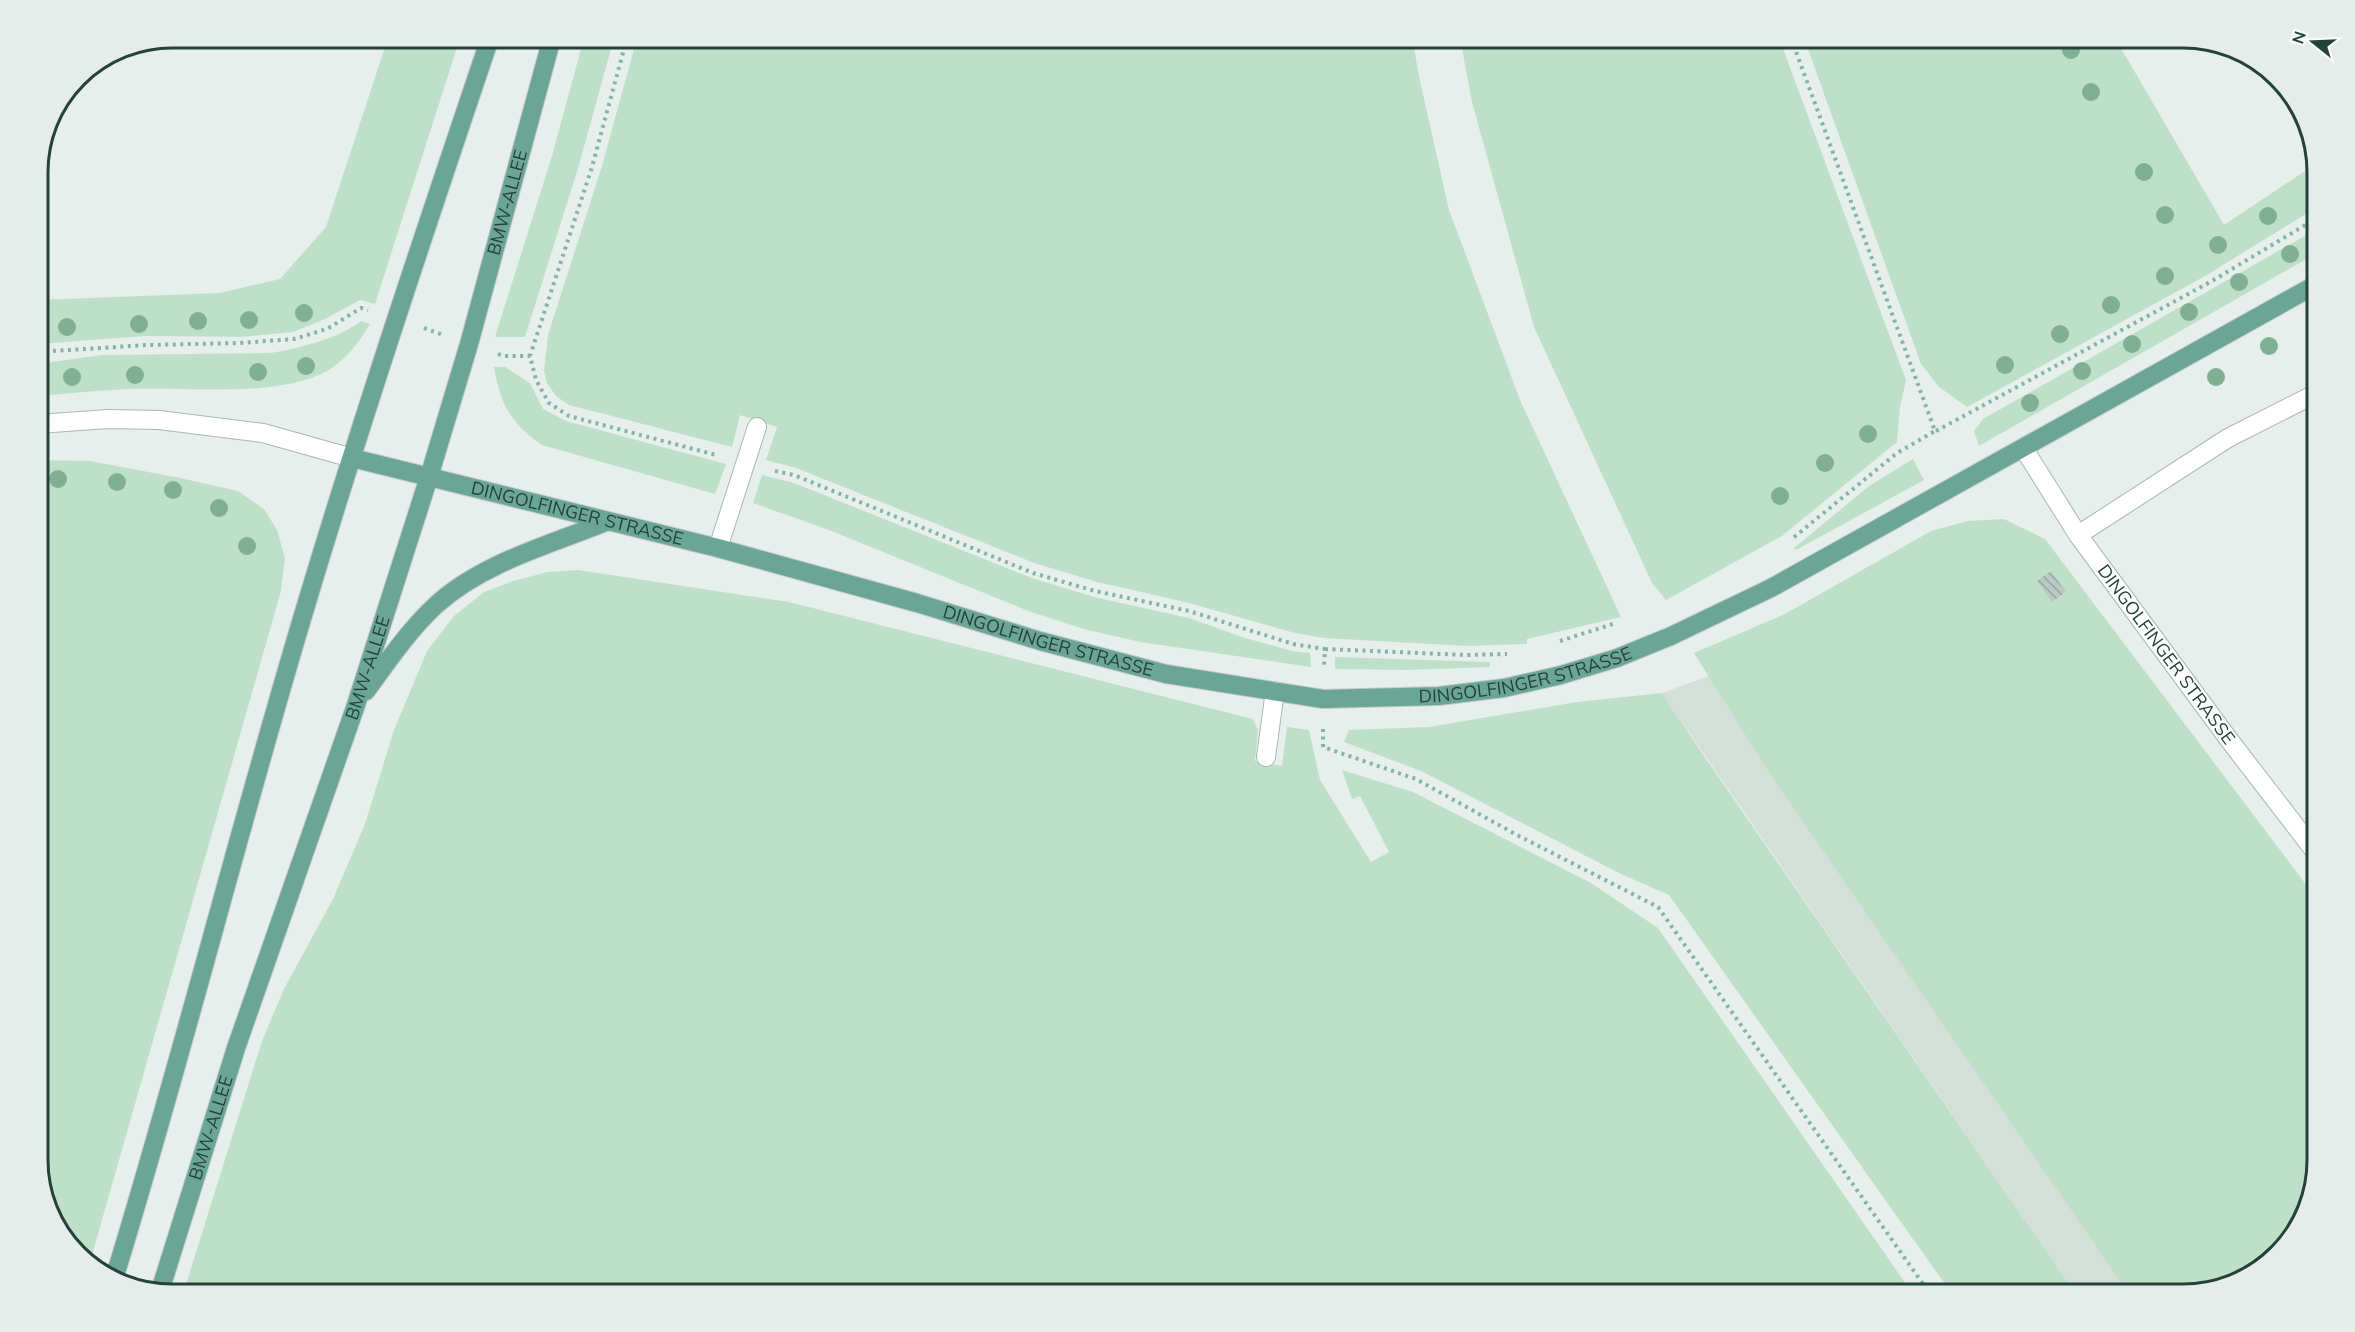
<svg xmlns="http://www.w3.org/2000/svg" width="2355" height="1332" font-family="Mulish,sans-serif">
<style>
.built{fill:#d4dfda}
.green{fill:#bfe0c8}
.building{fill:url(#building-back-hatch)}
.lines{fill:none;stroke-linecap:round;stroke-linejoin:round}
.minor-casing{stroke:#a8b8b2;stroke-width:20}
.major-casing{stroke:#c2cac8;stroke-width:20}
.path{stroke:#86b3a5;stroke-width:4;stroke-dasharray:3 4.5;stroke-linecap:butt}
.minor{stroke:#fff;stroke-width:18}
.major{stroke:#6aa596;stroke-width:18}
.tree{fill:#80af93}
.labels{text-anchor:middle;stroke-width:4.5;stroke-linejoin:round;paint-order:stroke}
.street-label{font-size:18px;fill:#24423a;stroke:#f7fbf9}
.rim{fill:none;stroke:#24423a;stroke-width:3}
</style>
<defs>
<pattern id="building-back-hatch" width="6" height="6" patternUnits="userSpaceOnUse" patternTransform="scale(1.5)"><rect width="6" height="6" fill="#bbcac4"/><path d="M-1 5l2 2M0 0l6 6M5-1l2 2" fill="none" stroke="#98a6a0"/></pattern>
</defs>
<rect width="100%" height="100%" fill="#e6efeb"/>
<path class="built" d="M1709 676 2132 1294H2076L1662 693Z"/>
<path class="green" d="M388 38H460L375 304 360 300 325 319 293 332 240 337 145 336 38 344V300L220 293 280 279 326 227Z
M584 38H614L579 165 525 337H495L552 156Z
M637 38H1412L1420 81 1449 210 1520 400 1621 617 1527 639V644L1467 646 1324 638 1295 633 1189 603 1097 582 1034 563 796 468 766 460 777 427 740 415 732 447 569 405 556 396 547 383 544 371 548 335 602 166Z
M1460 38H1779L1906 380 1900 407 1897 442 1782 536 1666 600 1652 583 1534 327 1472 102Z
M1804 38H2115L2224 225 2317 163V207L2207 275 1967 407 1939 387 1921 364Z
M2317 229V253L1979 446 1974 431 1983 419Z
M361 321 370 324C359 342 346 360 327 371 278 398 188 387 132 389 102 390 71 393 41 396L38 364 102 355 270 353C297 349 340 338 361 321Z
M494 367H505L530 383 543 409 566 421 726 464 715 494 542 445C510 422 501 406 494 367Z
M1913 459 1924 480 1796 550 1794 548 1869 486Z
M38 460 90 461 180 478 238 491 264 509 277 530 285 558 281 591 90 1262 56 1228 38 1169Z
M762 475 794 483 1032 578 1094 597 1189 618 1242 637 1292 651 1310 653 1311 667 1140 642 1084 629 1031 612 829 530 753 503Z
M2004 519 2045 539 2317 899V1161L2300 1227 2251 1276 2184 1294H2129L1768 771 1694 653 1785 614 1931 531 1968 521Z
M578 570 789 602 1253 719 1258 730 1255 761 1282 766 1287 727 1309 730 1320 780 1371 862 1389 852 1360 796 1352 799 1342 770 1413 792 1591 883 1658 928 1913 1294H183L262 1041 284 989 333 899 365 824 394 730 427 651 454 616 484 592 513 581 548 572Z
M1335 657 1490 662V667L1406 670 1335 669Z
M1662 693 1704 756 2076 1294H1952L1669 895 1621 874 1421 771 1344 742 1349 730 1429 727 1577 702Z"/>
<path class="building" d="M2051 571 2066 592 2052 602 2037 581Z"/>
<g class="lines">
<g class="minor-casing">
<g id="minor">
<path d="M38 424 108 419 159 420 263 433 352 458"/>
<path id="s1" d="M2024 449 2078 535 2230 741 2317 854"/>
<path d="M2078 535 2228 438 2317 393"/>
<path d="M718 548 757 427"/>
<path d="M1266 757 1275 691"/>
</g>
</g>
<g class="major-casing">
<g id="major">
<path id="s2" d="M352 458 718 548 917 603 1040 641 1166 674 1323 699 1439 696 1504 688 1561 675 1617 658 1671 636 1771 588 2317 284"/>
<path d="M366 691C388 661 409 630 436 605 482 563 549 545 606 522"/>
<path d="M114 1279C183 1055 239 827 307 602 364 412 427 225 490 38"/>
<path id="s3" d="M160 1291 236 1048 356 705 429 477 469 344 552 38"/>
</g>
</g>
<path class="path" d="M627 38 592 167 530 356 536 380 549 403 569 416 716 455
M1791 38 1935 431 1897 453 1793 538
M424 328 443 335
M38 352 147 345 240 343 294 339 327 329 361 308 368 310
M498 354 503 356H530
M1936 431 2212 281 2317 218
M775 471 794 475 1033 573 1095 591 1189 611 1293 644 1325 649 1324 668
M1560 641 1616 623
M1325 649 1466 655 1507 654
M1323 729V747L1416 779 1517 835 1658 907 1930 1294"/>
<use href="#minor" class="minor"/>
<use href="#major" class="major"/>
</g>
<g class="tree">
<circle cx="2071" cy="50" r="9"/>
<circle cx="2091" cy="92" r="9"/>
<circle cx="2144" cy="172" r="9"/>
<circle cx="2165" cy="215" r="9"/>
<circle cx="2268" cy="216" r="9"/>
<circle cx="2218" cy="245" r="9"/>
<circle cx="2290" cy="254" r="9"/>
<circle cx="2165" cy="276" r="9"/>
<circle cx="2239" cy="282" r="9"/>
<circle cx="2111" cy="305" r="9"/>
<circle cx="2189" cy="312" r="9"/>
<circle cx="304" cy="313" r="9"/>
<circle cx="249" cy="320" r="9"/>
<circle cx="198" cy="321" r="9"/>
<circle cx="139" cy="324" r="9"/>
<circle cx="67" cy="327" r="9"/>
<circle cx="2060" cy="334" r="9"/>
<circle cx="2132" cy="344" r="9"/>
<circle cx="2269" cy="346" r="9"/>
<circle cx="2005" cy="365" r="9"/>
<circle cx="306" cy="366" r="9"/>
<circle cx="2082" cy="371" r="9"/>
<circle cx="258" cy="372" r="9"/>
<circle cx="135" cy="375" r="9"/>
<circle cx="72" cy="377" r="9"/>
<circle cx="2216" cy="377" r="9"/>
<circle cx="2030" cy="403" r="9"/>
<circle cx="1868" cy="434" r="9"/>
<circle cx="1825" cy="463" r="9"/>
<circle cx="58" cy="479" r="9"/>
<circle cx="117" cy="482" r="9"/>
<circle cx="173" cy="490" r="9"/>
<circle cx="1780" cy="496" r="9"/>
<circle cx="219" cy="508" r="9"/>
<circle cx="247" cy="546" r="9"/>
</g>
<g class="labels">
<g class="street-label">
<text dy="6" stroke="none"><textPath href="#s3" startOffset="1143">BMW-ALLEE</textPath></text>
<text dy="6" stroke="none"><textPath href="#s2" startOffset="232">DINGOLFINGER STRASSE</textPath></text>
<text dy="6" stroke="none"><textPath href="#s2" startOffset="720">DINGOLFINGER STRASSE</textPath></text>
<text dy="6" stroke="none"><textPath href="#s1" startOffset="250">DINGOLFINGER STRASSE</textPath></text>
<text dy="6" stroke="none"><textPath href="#s3" startOffset="657">BMW-ALLEE</textPath></text>
<text dy="6" stroke="none"><textPath href="#s2" startOffset="1206">DINGOLFINGER STRASSE</textPath></text>
<text dy="6" stroke="none"><textPath href="#s3" startOffset="171">BMW-ALLEE</textPath></text>
</g>
</g>
<path d="M0 0H2355V1332H0ZM172 48H2183A124 124 0 0 1 2307 172V1160A124 124 0 0 1 2183 1284H172A124 124 0 0 1 48 1160V172A124 124 0 0 1 172 48Z" fill="#e6ecea" fill-rule="evenodd"/>
<path class="rim" d="M172 48H2183A124 124 0 0 1 2307 172V1160A124 124 0 0 1 2183 1284H172A124 124 0 0 1 48 1160V172A124 124 0 0 1 172 48Z"/>
<g transform="translate(2313 42) rotate(288)" stroke="#f7fbf9" stroke-width="4.5" paint-order="stroke">
<path d="M0-4.5L10 22L0 15L-10 22Z" fill="#24423a"/>
<text y="-9" font-size="16" font-weight="bold" text-anchor="middle" fill="#24423a">N</text>
</g>
</svg>
